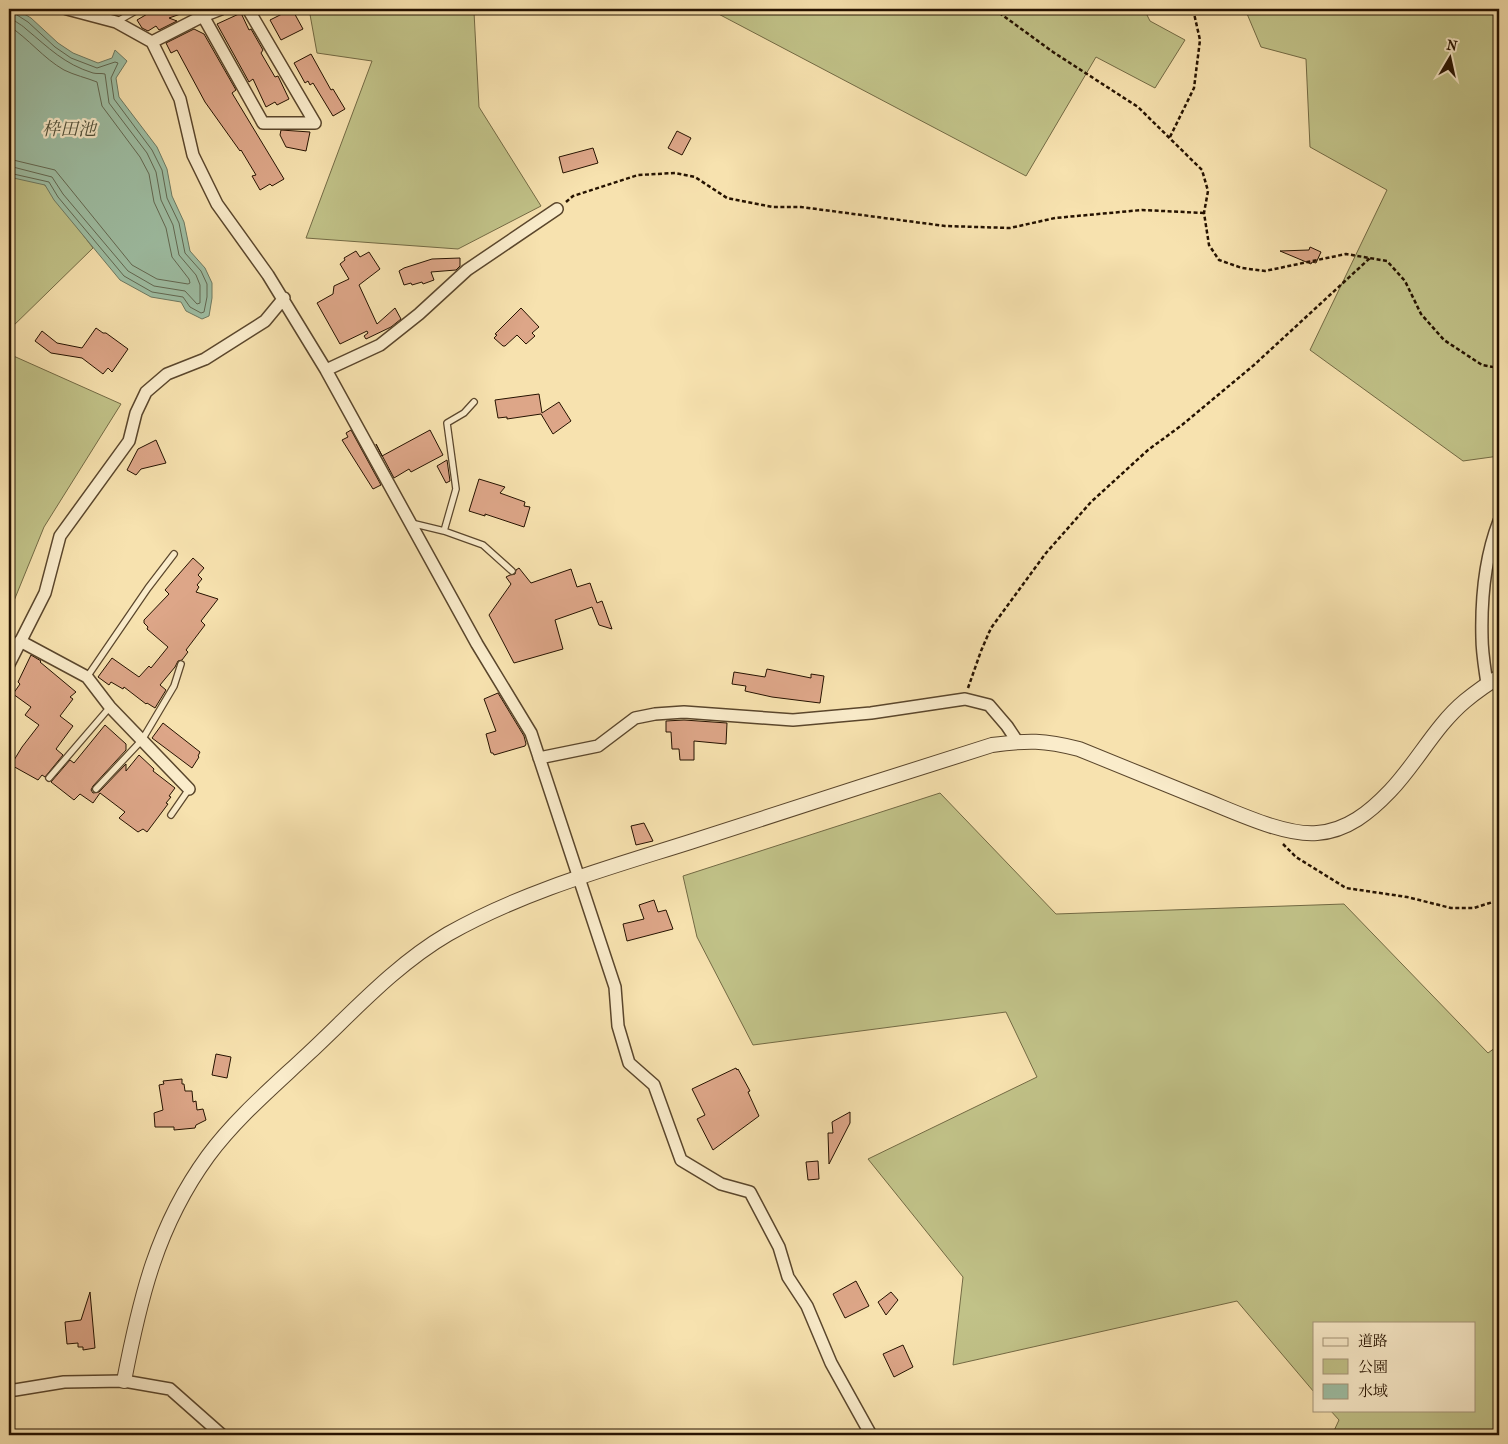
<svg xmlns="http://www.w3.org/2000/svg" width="1508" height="1444" font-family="'IM FELL French Canon','Noto Serif JP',serif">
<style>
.green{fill:#c1c288;stroke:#736a44}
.water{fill:#9ebfa5;stroke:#6e7a63}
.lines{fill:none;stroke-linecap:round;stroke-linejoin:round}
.shore{stroke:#626852;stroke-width:1}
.building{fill:#dda688;stroke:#251200}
.service-casing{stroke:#5a462c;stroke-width:8}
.minor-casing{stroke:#5a462c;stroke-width:14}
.tertiary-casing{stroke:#5a462c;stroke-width:16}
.path{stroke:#251200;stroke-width:2.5;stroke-dasharray:4 2.5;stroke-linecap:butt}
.service{stroke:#faeccb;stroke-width:5.5}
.minor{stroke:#faeccb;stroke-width:11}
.tertiary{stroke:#faeccb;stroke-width:14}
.labels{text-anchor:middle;stroke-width:4.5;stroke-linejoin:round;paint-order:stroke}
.water-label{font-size:18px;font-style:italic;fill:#4f4f3a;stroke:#faeccb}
</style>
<rect width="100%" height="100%" fill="#f7e2af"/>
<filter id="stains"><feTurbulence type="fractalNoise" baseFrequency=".004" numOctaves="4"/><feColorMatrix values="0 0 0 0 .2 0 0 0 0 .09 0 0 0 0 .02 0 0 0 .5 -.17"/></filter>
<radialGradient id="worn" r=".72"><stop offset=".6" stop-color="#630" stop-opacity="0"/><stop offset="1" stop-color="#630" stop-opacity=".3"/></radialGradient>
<path class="green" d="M309 9H479L474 12 479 107 541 206 458 249 306 238 372 61 317 53Z
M709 9H1144L1150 21 1185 40 1155 88 1096 57 1026 176Z
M1245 9H1499V456L1463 461 1310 350 1387 190 1310 147 1306 59 1261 47Z
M9 168 45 185 93 248 9 330Z
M9 354 121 404 44 527 9 613Z
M940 793 1056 914 1344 904 1488 1053 1499 1045V1435H1332L1339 1420 1330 1410H1474V1323H1314V1392L1237 1301 953 1365 963 1277 868 1159 1037 1077 1006 1012 753 1045 697 937 683 876Z"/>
<path class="water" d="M9 9H16L31 18 58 43 73 53 98 63 112 58 115 50 127 61 116 78 119 97 157 147 167 169 172 196 184 222 190 251 205 268 212 283V298L209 316 202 319 186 311 181 302 151 297 120 280 54 200 45 185 9 177Z"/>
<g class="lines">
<path class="shore" d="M9 14C13 22 20 23 26 29 49 48 64 64 93 73 97 74 101 73 105 74L109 103 147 153 156 172 161 200 173 225 179 255 196 275 200 285V303L197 304 185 291 154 286 128 271 63 194 52 177 9 166
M9 26C29 39 43 58 64 70 74 75 87 78 97 82L102 106 140 157 149 174 154 202 166 228 172 257 189 279 190 283 188 284 157 279 132 265 55 170 9 159
M9 173 49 182 58 197 124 276 152 292 183 297 190 307 201 313 204 312 207 297V284L201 271 185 253 179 223 167 198 162 170 152 150 114 99 111 78 118 63 115 62 97 68 71 58 55 47 28 22 17 15 14 9"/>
</g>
<path class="building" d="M147 9 153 10 155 9H189V11L169 18 177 21 159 30 156 26 148 31 142 28 137 20 149 13Z
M292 9 303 29 281 40 270 20Z
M241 13 249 30 251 29 263 50 261 53 275 77 278 76 289 99 277 105 275 102 266 107 253 79 249 82 217 24Z
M194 29 204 34 236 90 232 93 284 179 272 186 270 184 260 190 252 176 256 175 241 150 240 151 205 102 177 50 171 53 166 43Z
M311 54 331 90 333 89 345 109 333 116 313 83 310 85 308 81 305 83 294 63Z
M281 130 310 132 306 151 286 147 280 135Z
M677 131 691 138 682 155 668 148Z
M593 148 598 163 563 173 559 157Z
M1310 247 1321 252 1316 263 1312 262 1311 264 1280 251 1309 250Z
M356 251 360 257 369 252 380 269 359 285 377 324 395 308 401 319 391 327 366 339 364 336 368 333 367 331 340 344 317 303 333 294 334 286 349 279 340 264 345 260 344 258Z
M460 258V266L456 270 431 272 434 280 423 284 422 282 412 285 411 283 404 285 399 271 404 268 432 259Z
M521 308 539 327 532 333 535 336 526 344 517 335 505 346H503L494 338 497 335 495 334Z
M96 328 103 333H106L128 349 112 372 108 368 103 374 82 358 51 353 35 341 42 331 57 343 82 348Z
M539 394 542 413 559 402 571 421 553 434 541 414 507 419V417L498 418 495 400Z
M351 430 381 485 373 489 342 440 348 437 346 433Z
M430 430 443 455 411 472 409 469 394 478 376 444 382 456Z
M156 440 166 463 141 469 136 475 127 470 138 449Z
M447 460 450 481 446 483 437 466Z
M479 479 505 487 500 493 525 502 524 506 530 507 524 527 485 514V516L469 511Z
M193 558 204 568 198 575 202 579 197 585 199 587 196 592 218 599 201 621 205 625 186 650 188 652 182 660 178 661 175 667 160 685 166 690 155 708 147 703 146 704 124 687 123 689 111 682 109 685 98 677 112 658 139 677 149 666 151 668 168 647 147 629 148 627 144 623V620L169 594 165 590Z
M519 568 531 583 571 569 577 587 590 583 597 603 602 601 612 629 599 625 592 607 555 620 563 649 514 663 489 615 511 584 506 577 510 575 515 574 516 570Z
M31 655 41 661 40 662 76 692 70 697 73 699 60 716 73 726 56 749 63 755 45 777 42 775 38 780 11 765 22 747 39 725 25 715 31 707 13 694 20 684 18 682Z
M767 669 811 678V674L824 676 820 703 772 697 745 691 746 686 732 684 734 672 765 677Z
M498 693 524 736 526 744 525 746 494 755 493 753H491L486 734 496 731 484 699Z
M684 720 727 723 726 744 694 741V760H680L679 749H672L671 732H666V721Z
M163 723 200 752 198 756 199 757 192 768 152 738Z
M105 725 126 744V750L93 786 91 790 93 793 99 792 126 764V771L139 755 154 769 153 771 175 788 169 796 171 797 166 803 168 804 147 832 143 829 138 832 119 818 125 812 100 793 93 803 80 794 74 800 51 782 70 760 74 763Z
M644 823 653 841 636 845 631 826Z
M654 900 658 912 666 910 673 929 627 941 623 924 644 919 639 905Z
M216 1054 231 1057 227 1078 212 1075Z
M736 1068 737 1070 738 1069 750 1091 748 1092 759 1116 713 1150 697 1119 705 1115 692 1089Z
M182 1079V1084H184L185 1091H192L193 1102 196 1101 197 1110 203 1109 206 1120 196 1125 195 1128 174 1130V1127H155L154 1113 163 1110 159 1085 164 1084 163 1081Z
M850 1112V1123L829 1164 828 1133H833L832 1122Z
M818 1161 819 1179 808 1180 806 1162Z
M856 1281 869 1306 845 1318 833 1294Z
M90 1292 95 1348 83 1350V1347H78V1343L67 1344 65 1322 81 1320Z
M891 1292 898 1300 886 1315 878 1302Z
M903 1345 913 1367 894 1377 883 1354Z"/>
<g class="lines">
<g class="service-casing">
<path id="service" d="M116 22 139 9
M411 523 444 531 483 545 512 571
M444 531 456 489 447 423 464 413 474 402
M87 677 148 588 174 554
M49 778 110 707
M96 789 142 740 174 686 181 664
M171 815 189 789"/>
</g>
<g class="minor-casing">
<path id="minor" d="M67 9 116 22 152 42 180 99 193 155 217 204 268 275 326 370 477 644 531 733 615 987 618 1026 629 1063 654 1085 681 1160 721 1184 750 1192 779 1247 788 1277 807 1306 831 1363 871 1435
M203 16 263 123H315L248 9
M152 42 203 16 221 9
M326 370 380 345 419 314 467 270 557 209
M20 641 87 677 110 707 189 789
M9 664 45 593 60 536 129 441 136 413 146 392 167 374 205 359 265 321 284 298
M1487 684C1485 669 1482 653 1482 638 1481 599 1485 557 1499 521
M539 758 598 746 635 718 655 714 684 712 793 720 871 713 965 699 989 705 1007 726 1017 741
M9 1389 15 1390 64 1382 124 1381 170 1389 222 1435"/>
</g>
<g class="tertiary-casing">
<path id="tertiary" d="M124 1381C140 1298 157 1226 208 1156 236 1118 274 1086 308 1054 353 1012 395 965 448 934 524 891 608 868 690 842 791 809 891 777 992 745 1028 740 1044 740 1079 749 1120 766 1161 782 1202 799 1233 811 1284 836 1317 833 1347 831 1370 812 1390 791 1417 763 1435 726 1465 701 1476 692 1487 684 1499 677"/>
</g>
<path class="path" d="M994 9 1053 52 1138 107 1202 170 1208 191 1204 213 1209 245 1219 260 1242 268 1265 271 1346 254 1387 261 1405 281 1421 314 1444 340 1482 365 1499 368
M1170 137 1194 88 1200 40 1193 9
M566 202 573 196 638 175 675 173 695 177 727 198 773 207H801L945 226 1010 228 1055 218 1142 210 1204 213
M968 688 981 651 991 628 1046 553 1091 502 1148 450 1182 425 1254 365 1370 258
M1283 844 1296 857 1346 888 1407 897 1451 908H1474L1499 900"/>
<use href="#service" class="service"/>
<use href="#minor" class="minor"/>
<use href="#tertiary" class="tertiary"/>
</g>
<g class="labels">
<g class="water-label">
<text x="69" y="135">枠田池</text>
</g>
</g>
<rect width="1508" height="1444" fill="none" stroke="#f7e2af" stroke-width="30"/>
<rect x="10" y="10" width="1488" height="1424" fill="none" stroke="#251200" stroke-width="2.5"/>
<rect x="15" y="15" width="1478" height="1414" fill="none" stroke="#251200"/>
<rect x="1313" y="1322" width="162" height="90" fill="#faeccb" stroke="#a5957a"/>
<rect x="1323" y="1338" width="25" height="8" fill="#faeccb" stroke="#a5957a"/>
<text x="1358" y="1346" font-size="15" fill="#251200">道路</text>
<rect x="1323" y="1359" width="25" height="15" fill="#c1c288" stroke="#a5957a"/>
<text x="1358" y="1372" font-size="15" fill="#251200">公園</text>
<rect x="1323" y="1384" width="25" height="15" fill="#9ebfa5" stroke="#a5957a"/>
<text x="1358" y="1396" font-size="15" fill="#251200">水域</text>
<g transform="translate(1450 58) rotate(9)" stroke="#faeccb" stroke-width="4" paint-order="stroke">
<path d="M0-4L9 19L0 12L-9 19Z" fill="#251200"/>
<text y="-8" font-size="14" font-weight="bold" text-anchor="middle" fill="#251200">N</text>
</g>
<rect width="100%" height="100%" filter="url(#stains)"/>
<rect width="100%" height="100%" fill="url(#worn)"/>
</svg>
